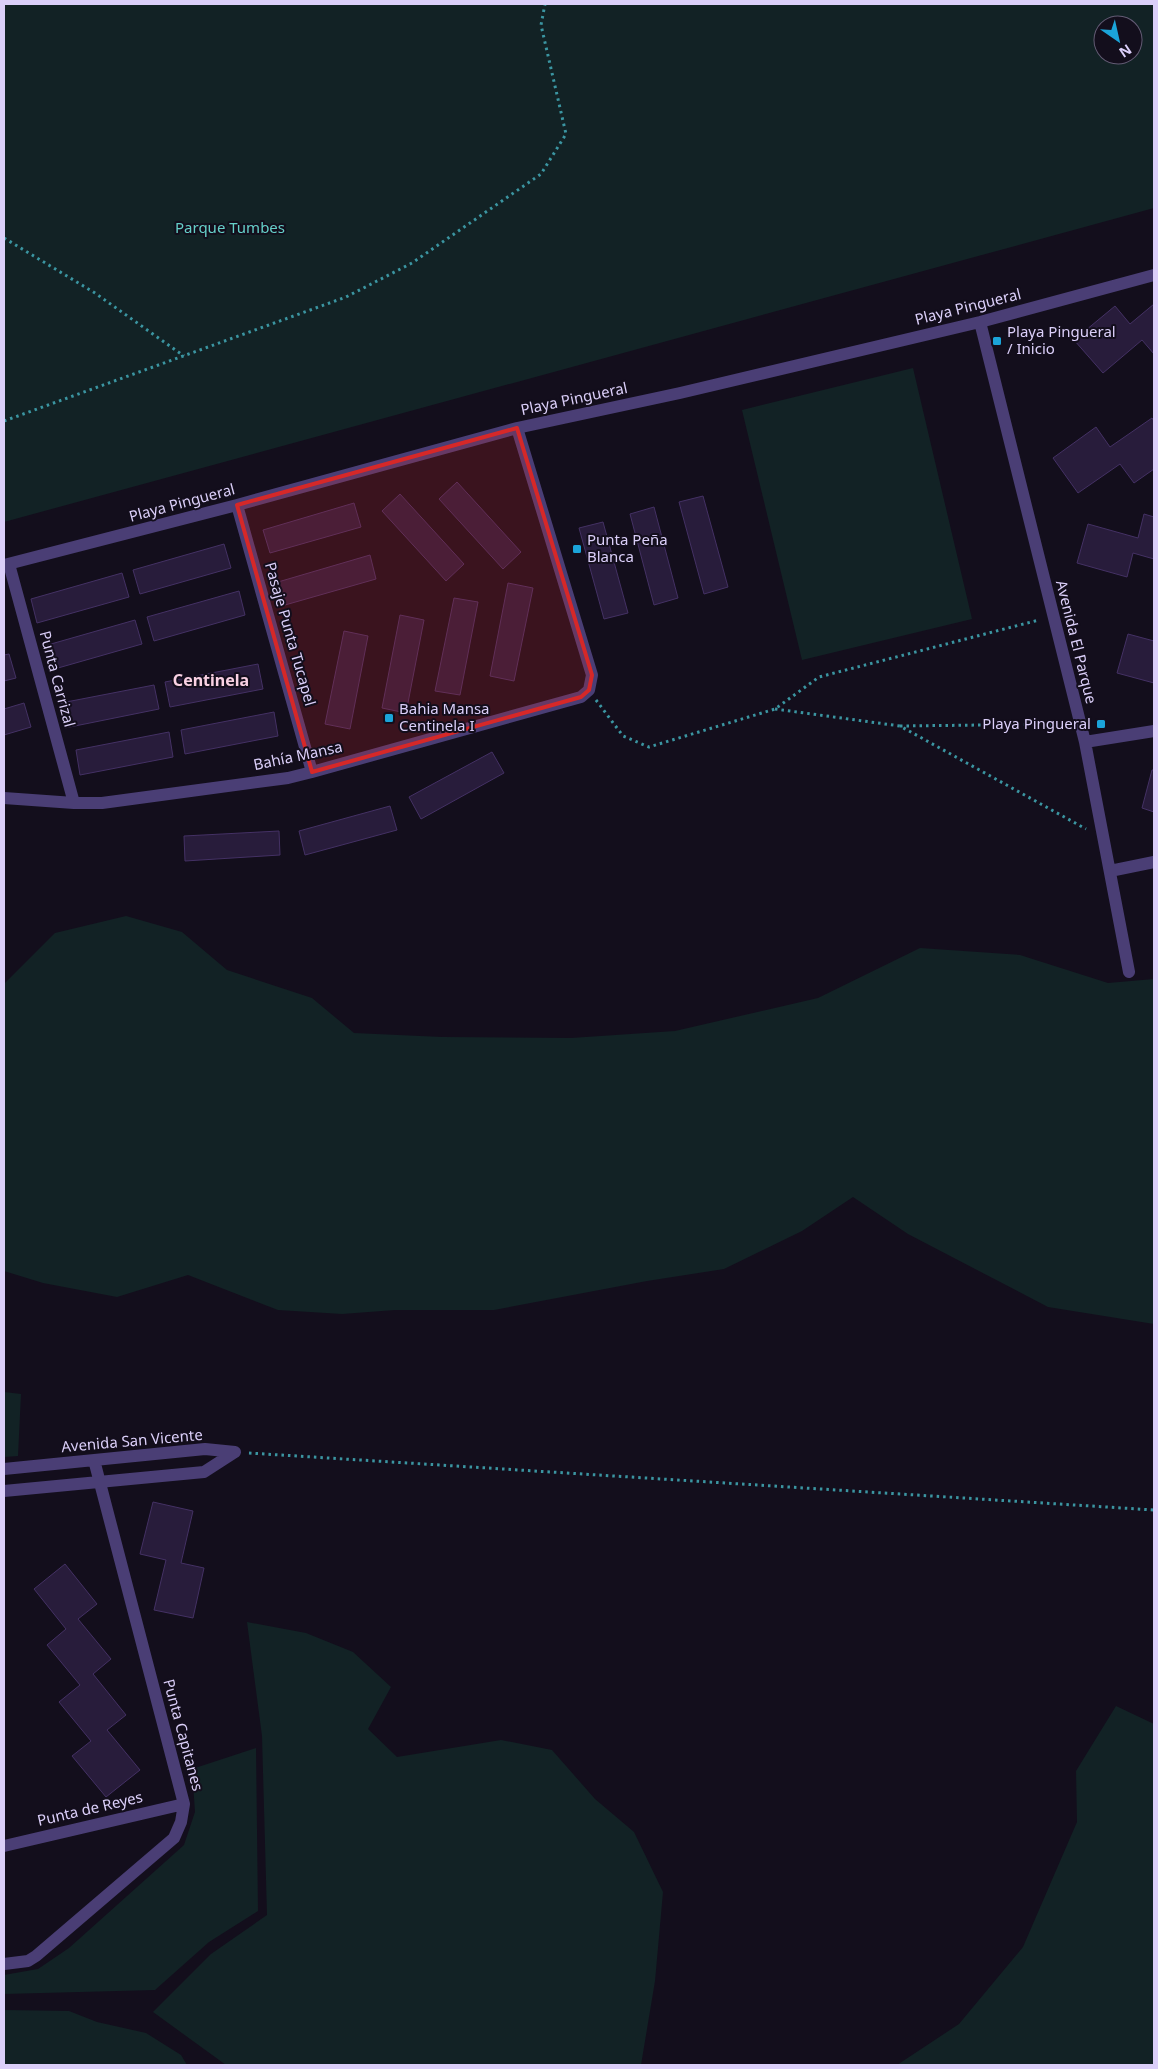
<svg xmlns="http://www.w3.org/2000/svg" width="1158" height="2069" font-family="'Noto Sans',sans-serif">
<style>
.green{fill:#122225;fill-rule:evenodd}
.building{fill:#281c3b;stroke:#443164}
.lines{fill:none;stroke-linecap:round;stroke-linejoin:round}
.path{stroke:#3b95a1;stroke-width:3;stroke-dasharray:2.5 4;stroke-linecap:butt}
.minor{stroke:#4a3e75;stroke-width:12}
.marked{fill:#d62828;fill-opacity:0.2;stroke:#d62828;stroke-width:4;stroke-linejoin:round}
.poi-dot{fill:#1ba4d9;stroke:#130e1c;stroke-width:2}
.labels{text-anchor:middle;stroke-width:4;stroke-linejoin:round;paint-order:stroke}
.park-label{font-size:15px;fill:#65cfc8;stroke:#130e1c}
.street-label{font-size:15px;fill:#dbcff9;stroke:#130e1c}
.poi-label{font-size:15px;fill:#dbcff9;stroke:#130e1c;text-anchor:start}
.neighbourhood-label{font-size:16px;font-weight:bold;fill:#f9d1e3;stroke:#130e1c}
</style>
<rect width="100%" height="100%" fill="#130e1c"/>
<path class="green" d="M4 4H1154V208L4 522ZM1103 25H1133V55H1103Z
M913 368 972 619 802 660 742 410Z
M126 916 182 932 227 970 312 998 354 1033 442 1037 571 1038 675 1031 818 998 920 948 1020 955 1108 983 1154 979V1324L1048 1307 908 1234 853 1197 802 1231 724 1269 647 1281 494 1310H395L342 1314 278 1310 188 1275 117 1297 43 1283 4 1271V984L55 933Z
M4 1392 21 1394 18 1456 4 1457Z
M247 1622 306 1633 353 1652 391 1687 368 1729 397 1757 501 1740 552 1750 595 1799 634 1832 663 1892 655 1981 641 2065H226L153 2012 211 1954 267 1915 262 1736Z
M1116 1706 1154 1724V2065H897L959 2024 1023 1947 1077 1822 1076 1771Z
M256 1748 258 1911 209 1942 155 1990 4 1994V1975L38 1969 69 1948 184 1845 195 1812 192 1769Z
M4 2010 69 2011 97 2022 146 2033 181 2055 187 2065H4Z"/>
<path class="building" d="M1154 304V354L1142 340 1103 373 1074 340 1115 306 1130 324Z
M1152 418 1154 421V469L1134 483 1120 464 1078 493 1053 458 1096 427 1110 447Z
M457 482 521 552 503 569 439 499Z
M400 494 464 564 446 581 382 511Z
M703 496 728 587 704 594 679 502Z
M354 503 361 527 270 553 263 530Z
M654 507 678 598 654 605 630 514Z
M1144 514 1154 517V559L1133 553 1127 577 1077 563 1088 524 1138 538Z
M603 522 628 613 604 619 579 528Z
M224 544 231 568 140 594 133 570Z
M370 555 376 579 285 605 278 582Z
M122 573 129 597 37 623 31 599Z
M508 583 533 588 514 681 490 676Z
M239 591 245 615 154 641 147 617Z
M454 598 478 602 460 695 435 691Z
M400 615 424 620 406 713 382 708Z
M135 620 142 644 51 670 44 646Z
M344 631 368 636 350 729 325 724Z
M1128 634 1154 641V683L1117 673Z
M9 654 16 678 4 681V655Z
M258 664 263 689 170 707 165 682Z
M154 685 159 709 65 728 61 703Z
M24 703 31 727 4 735V709Z
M274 712 278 736 185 754 181 730Z
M169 732 173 757 80 775 76 750Z
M492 752 504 773 421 819 409 797Z
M1152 770H1154V812L1142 808Z
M390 806 397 830 305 855 299 831Z
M279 831 280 855 185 861 184 836Z
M153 1502 193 1511 181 1563 204 1568 193 1618 154 1610 166 1560 140 1554Z
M65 1564 97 1604 78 1619 111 1659 93 1674 126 1715 107 1730 140 1770 106 1797 72 1756 91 1741 59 1702 80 1685 47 1645 66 1629 34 1589Z"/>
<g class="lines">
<path class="path" d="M4 238 95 293 184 356
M4 421 346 297 412 263 541 174 566 134 541 25 545 4
M596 700 623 736 649 747 775 709 819 677 1039 620
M775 709 900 726 1086 829
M900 726 1067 724
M249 1453 1154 1510"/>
<path class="minor" d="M980 322 1085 742 1129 972
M237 505 312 772
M9 564 74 803
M4 565 237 505 517 428 680 393 980 322 1154 275
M1085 742 1154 731
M4 798 74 803H102L288 778 312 772 581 697 589 690 592 675 517 428
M1110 871 1154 862
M4 1469 205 1449 235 1452
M4 1491 204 1472 235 1452
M4 1846 184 1804
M4 1964 28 1961 36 1956 174 1838 181 1822 184 1804 94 1460"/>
</g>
<path class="marked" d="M517 428 592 675 589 690 581 697 312 772 237 505Z"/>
<g class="poi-dot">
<rect x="992" y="336" width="10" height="10" rx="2.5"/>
<rect x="572" y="544" width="10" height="10" rx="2.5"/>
<rect x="384" y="713" width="10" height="10" rx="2.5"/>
<rect x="1096" y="719" width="10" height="10" rx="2.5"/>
</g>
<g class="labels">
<g class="park-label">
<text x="230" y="233">Parque Tumbes</text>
</g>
<g class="street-label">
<text transform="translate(968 307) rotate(-14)" y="5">Playa Pingueral</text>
<text transform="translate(574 399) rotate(-12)" y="5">Playa Pingueral</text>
<text transform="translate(182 503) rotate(-15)" y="5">Playa Pingueral</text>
<text transform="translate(290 634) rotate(74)" y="5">Pasaje Punta Tucapel</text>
<text transform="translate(1076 642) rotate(76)" y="5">Avenida El Parque</text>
<text transform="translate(57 679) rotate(75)" y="5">Punta Carrizal</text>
<text transform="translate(298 756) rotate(-12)" y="5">Bahía Mansa</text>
<text transform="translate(132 1441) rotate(-5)" y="5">Avenida San Vicente</text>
<text transform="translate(183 1735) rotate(75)" y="5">Punta Capitanes</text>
<text transform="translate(90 1809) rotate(-13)" y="5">Punta de Reyes</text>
</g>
<g class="poi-label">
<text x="1007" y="337">Playa Pingueral<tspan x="1007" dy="17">/ Inicio</tspan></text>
<text x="587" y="545">Punta Peña<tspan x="587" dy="17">Blanca</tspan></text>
<text x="399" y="714">Bahia Mansa<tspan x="399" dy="17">Centinela I</tspan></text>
<text x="1091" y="729" text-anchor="end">Playa Pingueral</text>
</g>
<g class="neighbourhood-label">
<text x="211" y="686">Centinela</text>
</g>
</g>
<rect width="1158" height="2069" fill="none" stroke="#dbcff9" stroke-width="10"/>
<g transform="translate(1118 40) rotate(146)"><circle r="24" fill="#130e1c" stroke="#635b74"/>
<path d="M0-4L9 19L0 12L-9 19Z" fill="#1ba4d9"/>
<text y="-8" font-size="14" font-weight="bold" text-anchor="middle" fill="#dbcff9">N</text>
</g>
</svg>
